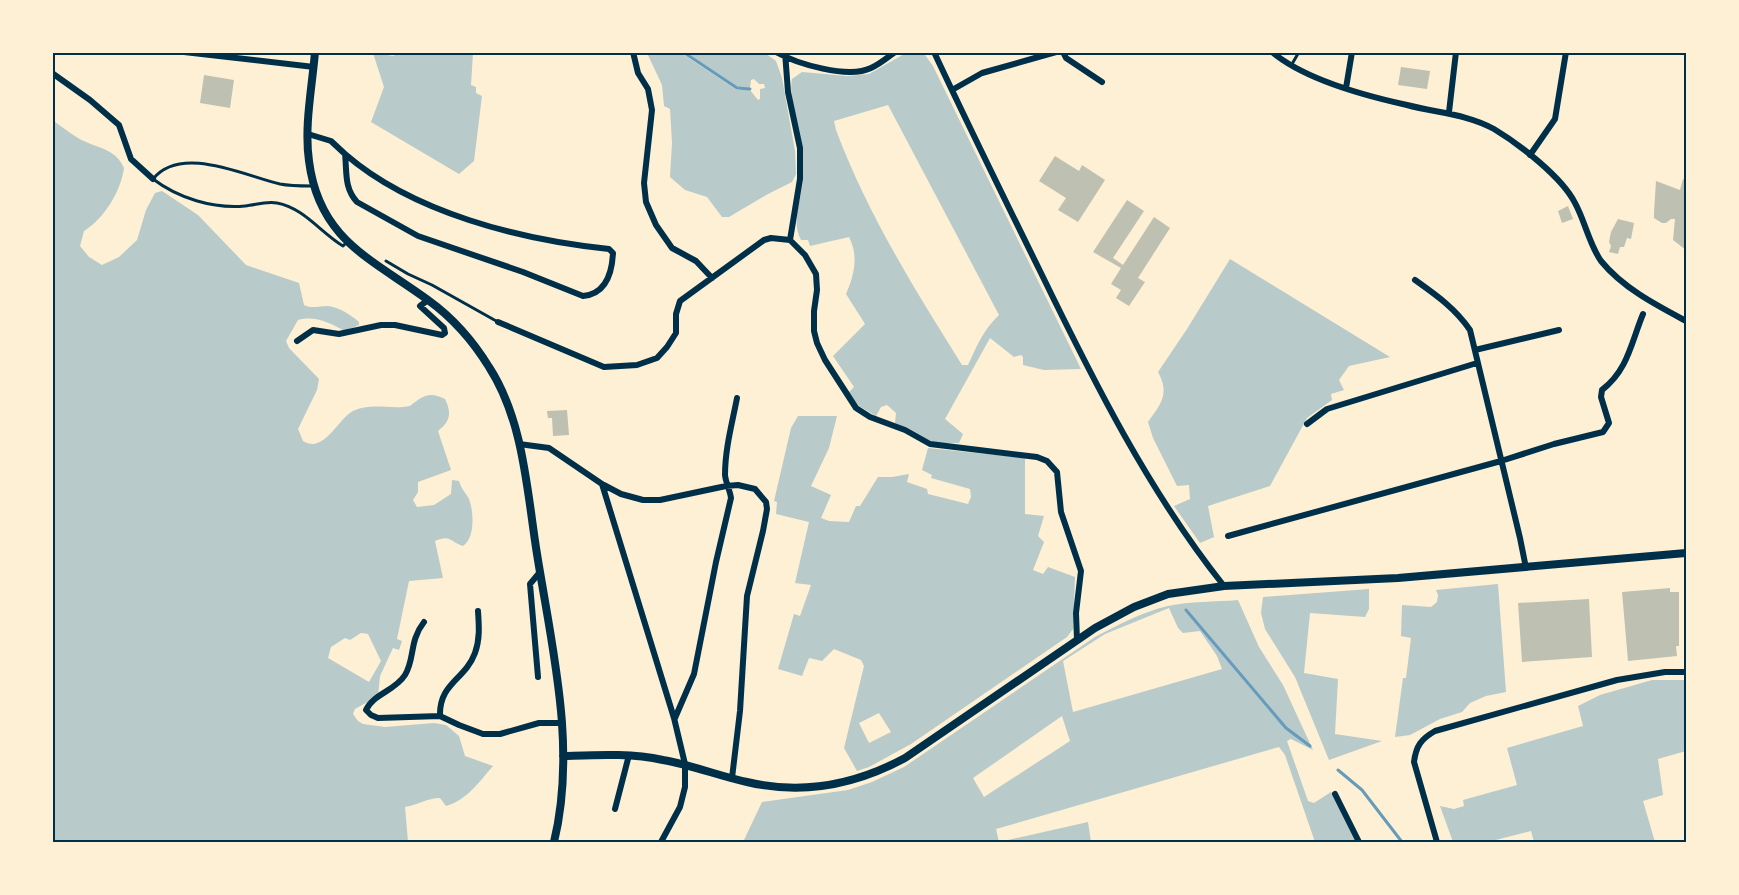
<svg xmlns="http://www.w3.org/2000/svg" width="1739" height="895" font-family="'Alegreya Sans',sans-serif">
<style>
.green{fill:#b9caca;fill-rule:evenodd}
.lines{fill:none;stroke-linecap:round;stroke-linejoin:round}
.stream{stroke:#669bbc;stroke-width:3}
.building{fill:#bec0b2}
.service{stroke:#003049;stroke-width:3}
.minor{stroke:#003049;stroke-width:6}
.tertiary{stroke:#003049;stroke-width:8}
.neatline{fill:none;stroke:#003049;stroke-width:2}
</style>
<rect width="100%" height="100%" fill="#fdf0d5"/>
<path class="green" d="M395 52 473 53 471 85 476 87V93L482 96 474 161 459 174 371 122 384 87 373 53 394 56Z
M647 53H681L731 86 737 90H750L758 100 760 99V89L765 88 764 84H759L754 79 751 80 750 88 737 87 684 53H765L776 61 782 78 795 151 796 174 792 182 768 194 729 217H722L707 197 685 190 670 177 672 143 670 109 664 106 662 85Z
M906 53 925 55 933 66 1081 369 1044 370 1023 365V357L1021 355 1014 357 990 338 945 419 963 434 959 443H936L925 439 895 423 896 413 887 405 881 407 876 416 859 406 848 393 854 387 833 356 865 324 846 294C854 276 859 256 849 237L810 246 808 240H801C790 220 803 198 803 176 803 167 803 157 802 148 799 126 788 102 792 79L802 72 847 76 869 74ZM888 105 999 315C983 330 977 346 968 365H962C915 290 867 213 836 130L834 121Z
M52 120C63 127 74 137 86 142 102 149 116 150 124 168 121 191 104 219 84 231L80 246 89 257 102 265 119 257 137 240 146 210 155 193 162 191 198 215 246 265 299 283 304 305C312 309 319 306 328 306 339 307 351 315 359 322V325L345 331C330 323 315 315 298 320L286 341 289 348 319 379 317 390 298 429 303 441C324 454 337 420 353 411 371 402 391 410 410 406 423 396 429 391 445 399 452 413 450 422 438 431L451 470 418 482V492L413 500 417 507 434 505 451 494 452 480 459 481C462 490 465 492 469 499 474 512 475 538 463 546 450 542 451 534 435 541L443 578 409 581 397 639 402 641 399 650 393 648 380 676 378 696 355 709 353 714 358 721 363 724 385 727 434 723 446 725 459 736 465 756 493 766C479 782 467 800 446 806L440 798C427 798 418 805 405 807L408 842H53ZM361 633 368 634 381 661 369 682 328 658 331 647 345 638 350 640Z
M1230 259 1390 357 1349 366 1339 380 1344 390 1331 394 1332 400 1307 418 1270 486 1208 506 1214 537 1200 543 1174 506 1190 499 1189 485 1177 486 1153 438 1148 422C1161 404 1170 394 1158 372L1187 329Z
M798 416H837L829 448 811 486 831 495 821 518 829 521 849 522 856 506H860L878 477H892L909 474 907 482 927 489 928 494 968 504 971 497 970 489 931 478 932 475 922 470 928 448 1025 458V514L1044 516 1038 536 1044 542 1033 570 1043 574 1048 567 1075 577 1073 629 1067 637 911 744 869 767 857 771 844 748 864 666 861 660 834 649 822 661 809 658 802 676 778 669 794 614 800 616 811 585 795 583 809 522 776 514 777 502 774 501 791 428ZM879 713 891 732 869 743 859 723Z
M1498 584 1506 692 1486 696 1470 703 1462 712 1440 719 1410 735 1395 737 1403 678H1406L1411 638 1401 636 1402 605 1431 607 1437 602 1438 595 1436 590Z
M1369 589V609L1365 617 1310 613 1304 673 1338 679 1335 734 1382 741 1329 760 1295 677 1265 629 1261 613 1263 597Z
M1238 600 1259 647 1283 685 1313 750 1291 739 1287 741 1308 801 1314 803 1331 792 1356 842H1315L1285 755 1279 747 996 829 999 842 1088 822 1091 842H743L762 802 848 790 872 782 904 767 1095 637C1118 625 1142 612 1168 606 1190 601 1215 602 1238 600ZM1169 608 1178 628 1183 633 1200 631 1217 656 1222 669 1073 712 1063 661 1105 634ZM1062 716 1070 741 984 797 973 778Z
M1652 680H1686V751L1658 759 1663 795 1643 801 1655 842H1534L1531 831 1488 842H1453L1440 806 1454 809 1464 806 1463 800 1517 785 1507 748 1583 726 1578 706 1600 695Z"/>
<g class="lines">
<path class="stream" d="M683 52 737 88 750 89
M1186 610 1286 728 1310 746
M1338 770 1362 790 1402 842"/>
</g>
<path class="building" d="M1401 67 1430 71 1427 89 1398 85Z
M204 75 234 80 230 108 200 103Z
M1055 156 1079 171 1082 165 1105 180 1078 222 1058 210 1066 198 1039 181Z
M1683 179H1686V250L1673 240 1675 219H1671L1666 223H1662L1654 218V213L1656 181 1680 190Z
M1127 200 1144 211 1113 258 1123 265 1154 217 1170 228 1138 278 1145 282 1129 306 1116 298 1121 290 1111 284 1121 268 1093 252Z
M1568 206 1573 219 1562 223 1558 211Z
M1618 219 1634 223 1631 239 1627 238 1624 247H1620L1618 254 1609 252 1611 246 1609 242 1611 232Z
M567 410 569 435 553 436 552 418H548L547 411Z
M1670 588V592H1679V646H1676L1677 656 1628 661 1622 592Z
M1589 599 1592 657 1522 662 1518 603Z"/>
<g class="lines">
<path class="service" d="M1292 64 1299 52
M312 186C302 186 290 186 280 184 245 176 181 144 153 179 178 198 213 209 245 206 256 205 265 201 277 203 304 208 321 233 343 246L347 242
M386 261 408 274 432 285 498 322"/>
<path class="minor" d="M184 52 314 67
M633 52 638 73 648 89 652 110 644 183 646 202 656 225 672 248 696 261 712 278
M776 52C797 64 848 79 871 68 880 64 887 58 895 52
M934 52C969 127 1005 200 1041 273 1094 382 1149 492 1224 586
M1063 52 1066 58 1102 82
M1272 52C1304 79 1366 96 1407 105 1437 113 1467 114 1494 129 1519 144 1562 177 1575 203 1585 221 1589 244 1601 261 1623 288 1656 305 1686 321
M52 73 90 100 119 125 131 159 153 179
M1346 88 1352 52
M952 90 982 73 1056 52
M1449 112 1456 52
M308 134 331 141 345 154C347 172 344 188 357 202L418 236 523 272 583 296C606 294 612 273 613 253L609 249C521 240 413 213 345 154
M1530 155 1555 119 1566 52
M790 240 805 255 816 274 817 290 814 311V331L817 343 825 360 856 408 870 417 905 430 930 444 1037 457 1047 461 1057 472 1061 512 1081 571 1076 613 1077 640
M1415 280C1436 295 1455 308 1470 330L1520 538 1526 568
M498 322 604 367 637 365 657 358 667 347 676 333V314L680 301 764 240 771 238 790 240 800 179V148L788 92 785 52
M297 341 313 330 339 334 381 325H395L442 335 445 333 444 328 420 306 428 300
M1475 350 1559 330
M1307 424 1327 409 1477 363
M519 444 549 448 602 484 621 494 643 500H660L726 486 738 485 755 489 766 502 767 509 763 531 747 596 740 711 732 778
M602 484 674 718 685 764V787L680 807 661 842
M1228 536 1501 461 1554 444 1603 432 1609 423 1601 397 1602 390C1628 370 1631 343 1643 314
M478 611C479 626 480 639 475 653 465 680 439 683 440 716L459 725 483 734H500L539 723H562
M424 622C409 641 415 659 405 675 395 691 373 694 366 710L371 715 378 718 440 716
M538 677 530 584 540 572
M675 718 694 674 716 562 731 498C730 490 726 484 725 475 725 449 732 424 737 398
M1335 794 1359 842
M615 809 629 755
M1437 842 1414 762C1416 746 1421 739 1435 731L1617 680 1665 672H1686"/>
<path class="tertiary" d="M315 52C312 88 304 126 309 161 319 240 372 259 428 300 453 318 473 341 489 367 524 421 527 492 537 554 552 648 577 748 554 842
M563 756C597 755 630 753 663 760 692 765 719 776 747 782 802 795 855 785 905 758L1095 628 1134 607 1168 594 1224 586 1398 578 1686 553"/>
</g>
<rect width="1739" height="895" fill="none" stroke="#fdf0d5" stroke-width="108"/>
<rect x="54" y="54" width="1631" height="787" class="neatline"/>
</svg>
